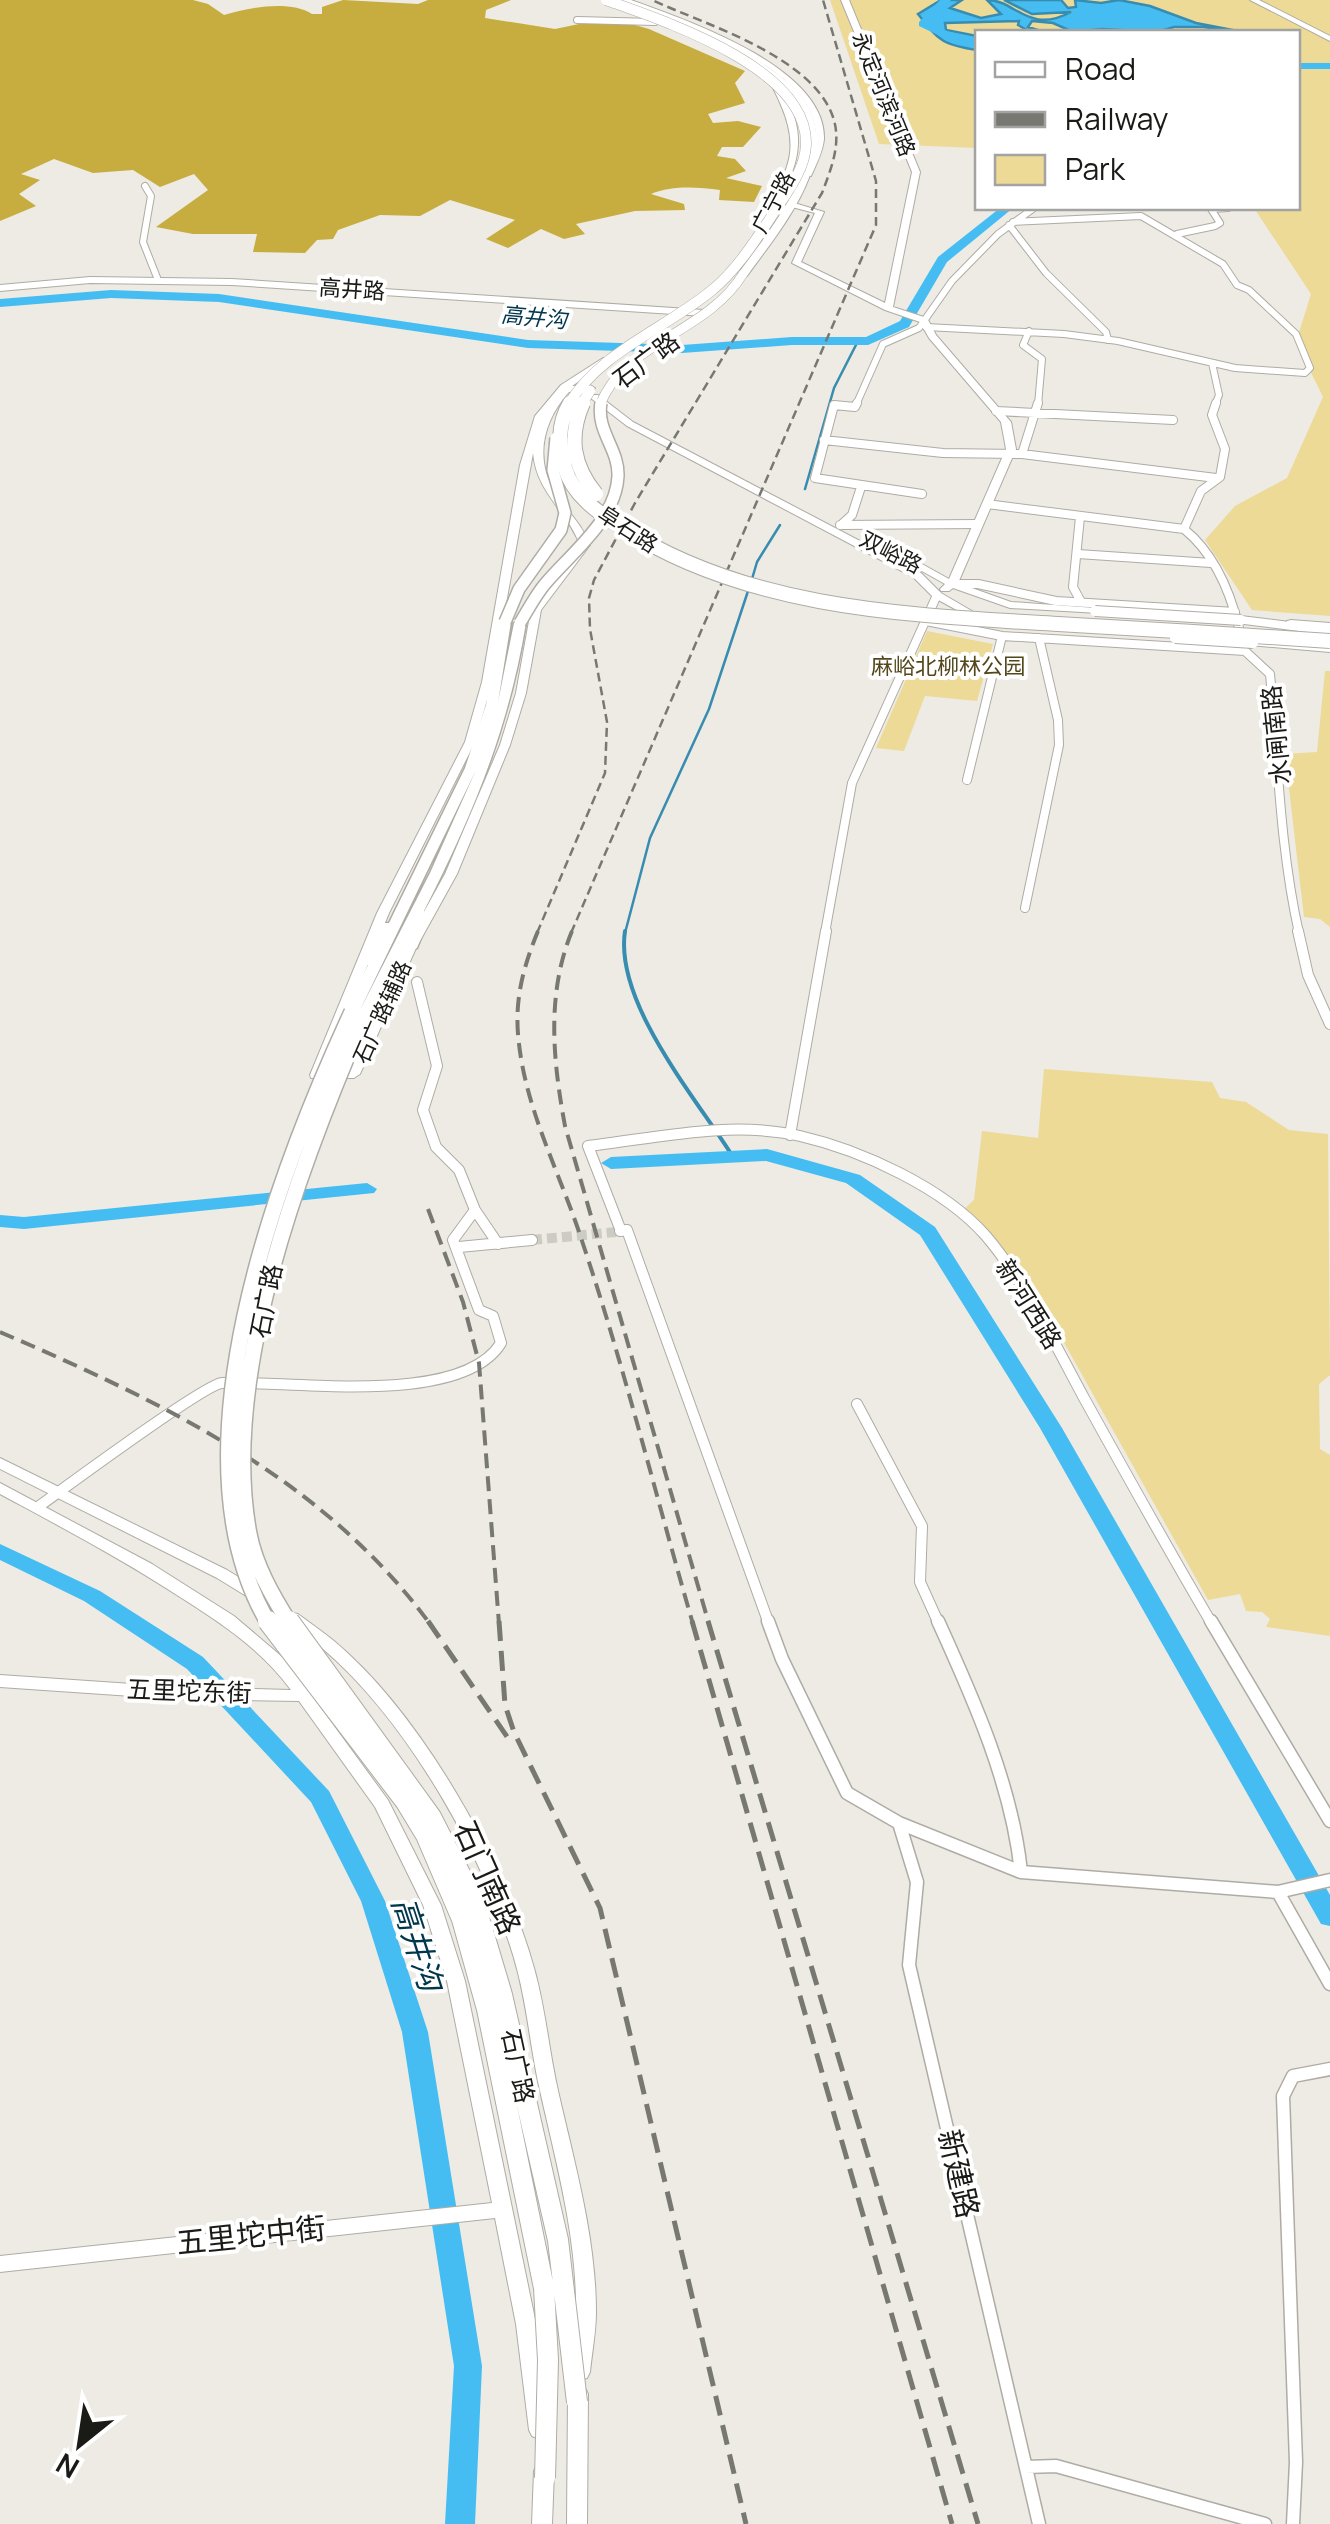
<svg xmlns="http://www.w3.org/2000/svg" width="1330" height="2524" font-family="Manrope,'Noto Sans SC',sans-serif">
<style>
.green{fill:#edda96}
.forest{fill:#c7ac3f}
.water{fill:#45bdf2;stroke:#388cb0;stroke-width:2.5}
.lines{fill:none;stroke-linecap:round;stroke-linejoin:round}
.stream-far1{stroke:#388cb0;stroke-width:2.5}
.stream{stroke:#388cb0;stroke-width:4}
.river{fill:#45bdf2;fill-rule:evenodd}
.street-tunnel{stroke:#cdccc4;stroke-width:10;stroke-dasharray:10 5;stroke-linecap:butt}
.street-far3-casing{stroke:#aeaca4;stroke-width:8}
.street-far2-casing{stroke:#aeaca4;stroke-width:10}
.street-far1-casing{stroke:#aeaca4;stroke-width:12}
.street-casing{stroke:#aeaca4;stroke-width:15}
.secondary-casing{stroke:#aeaca4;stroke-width:2}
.primary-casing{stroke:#aeaca4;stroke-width:3}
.highway-casing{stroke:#aeaca4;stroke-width:2}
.street-far3{stroke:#fff;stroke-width:6}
.street-far2{stroke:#fff;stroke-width:8}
.street-far1{stroke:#fff;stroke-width:10}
.street{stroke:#fff;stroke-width:12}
.secondary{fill:#fff;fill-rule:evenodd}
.primary{fill:#fff;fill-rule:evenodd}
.highway{fill:#fff;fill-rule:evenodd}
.rail-far2{stroke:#787872;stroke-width:2.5;stroke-dasharray:9 5;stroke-linecap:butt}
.rail-far1{stroke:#787872;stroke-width:4;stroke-dasharray:15 8;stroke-linecap:butt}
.rail{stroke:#787872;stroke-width:5;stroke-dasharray:20 10;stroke-linecap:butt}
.secondary-bridge-casing{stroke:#aeaca4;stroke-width:12;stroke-linecap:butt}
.primary-bridge-far3-casing{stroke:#aeaca4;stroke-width:10;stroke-linecap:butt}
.primary-bridge-far2-casing{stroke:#aeaca4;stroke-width:14;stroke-linecap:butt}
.primary-bridge-far1-casing{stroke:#aeaca4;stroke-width:18;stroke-linecap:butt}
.primary-bridge-casing{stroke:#aeaca4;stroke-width:22;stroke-linecap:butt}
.highway-bridge-far1-casing{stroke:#aeaca4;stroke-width:11;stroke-linecap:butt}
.highway-bridge-casing{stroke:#aeaca4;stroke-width:16;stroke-linecap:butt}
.secondary-bridge{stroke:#fff;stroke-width:10}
.primary-bridge-far3{stroke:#fff;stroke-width:9}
.primary-bridge-far2{stroke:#fff;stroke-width:11}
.primary-bridge-far1{stroke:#fff;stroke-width:15}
.primary-bridge{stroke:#fff;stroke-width:20}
.highway-bridge-far1{stroke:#fff;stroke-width:10}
.highway-bridge{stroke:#fff;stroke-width:14}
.labels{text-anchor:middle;stroke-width:8;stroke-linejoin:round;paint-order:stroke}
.far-street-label{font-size:22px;fill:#1a1a17;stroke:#fff}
.far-water-label{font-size:22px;font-style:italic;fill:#00374c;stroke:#fff}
.far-park-label{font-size:22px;fill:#53481c;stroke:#fff}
.street-label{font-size:25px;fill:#1a1a17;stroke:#fff}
.near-street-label{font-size:30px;fill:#1a1a17;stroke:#fff}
.near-water-label{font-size:32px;font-style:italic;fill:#00374c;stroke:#fff}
</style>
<rect width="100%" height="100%" fill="#edebe3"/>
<path class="green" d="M830 0H1330V616L1252 610 1205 540 1235 506 1287 478 1323 397 1296 342 1311 294 1254 208H1298V32H978L977 148 879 144Z
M927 631 993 644 977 701 925 696 904 751 876 748Z
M1325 671H1330V927L1320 919 1304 917 1285 754 1317 752Z
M1044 1069 1212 1082 1220 1098 1246 1102 1289 1130 1328 1134 1330 1375 1319 1384 1320 1449 1330 1455V1636L1266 1627 1270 1619 1262 1612 1246 1611 1240 1594 1208 1600 1062 1339 991 1234 963 1210 974 1200 982 1131 1038 1138Z"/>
<path class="forest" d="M0 0H193L208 4 224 15C249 7 291 0 312 14H322V7L343 0 418 4 428 0H511L486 10 485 18 555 29 584 23 624 22 649 29 745 71 735 83 745 103 708 114 713 123 738 121 761 127 743 147H722L717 156 735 159 746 171 726 178 762 186 754 202 719 200 720 190C698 187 672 185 651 194L684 204 685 210 635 211 576 224 585 234 564 239 541 229 508 248 486 239 515 220 450 200 420 216 380 215 338 230 333 239 317 240 305 253 253 252 257 234H193L156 227 208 190 194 174 160 187 133 170 93 173 54 159 21 174 40 180 19 194 36 206 0 221Z"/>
<path class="water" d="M941 0H962L950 8 981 18 1001 14 987 0C1016 0 1028 35 1071 12L1032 14 1004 0H1061L1068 8 1076 7 1075 0 1101 3 1119 0 1150 6 1196 23 1243 32 1203 27H1174L1157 32 1102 29 1073 32 1053 23 1032 21 1028 27 1044 32H1030L1018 25 1019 21 945 23 946 30 977 36V50C943 45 939 41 918 14Z"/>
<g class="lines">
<path class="stream-far1" d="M805 489 834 388 858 341
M752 579 757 562 780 525
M625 933 650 838 709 709 749 588"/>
<path class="stream" d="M625 931C614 1003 697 1099 733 1157"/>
<path class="river" d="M940 0H951L930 23 947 31 978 38V44L940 36 919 26V22Z
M1298 63H1330V69H1298Z
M1000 208H1013L947 262 909 327 868 345H792L682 353 528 348 219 302 111 298 0 307V299L111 290 219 294 528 340 682 345 792 337H866L900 321 938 257Z
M767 1149 860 1175 935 1227 1062 1428 1330 1895V1926L1321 1924 1040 1428 920 1235 846 1183 766 1161 611 1169 601 1163 611 1157Z
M367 1183 377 1189 374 1193 24 1229 0 1227V1215L24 1217Z
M0 1544 100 1591 203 1657 329 1791 385 1901 428 2032 482 2366 475 2524H445L454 2366 402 2032 361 1901 311 1802 187 1669 84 1601 0 1560Z"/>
<path class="street-tunnel" d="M532 1240 616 1232"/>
<g class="street-far3-casing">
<path id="street-far3" d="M577 20 655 22
M145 186 151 196 143 242 158 280
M1009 225 1046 273 1106 332 1108 340
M1177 234 1215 226 1220 223 1211 209 1228 208
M926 327 1064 334 1118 341 1235 368 1305 373 1310 368 1296 334 1249 290 1237 285 1223 264 1141 216 1013 222
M1029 331 1023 345 1042 359 1038 405
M1212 363 1219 395 1215 405
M834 405H838
M856 405 883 344 919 328 952 281 998 234 1034 208"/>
</g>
<g class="street-far2-casing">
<path id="street-far2" d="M857 403 855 407 834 405 815 478 922 494
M996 411 1173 420
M824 440 943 453 1022 454 1216 478
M1022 454 1038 403
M987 504 1184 529C1215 554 1230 591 1239 628
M1080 517 1073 587 1081 602
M840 525 978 524
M841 525 852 515 861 487
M1184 529 1201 491 1220 477 1225 449 1212 415 1216 403
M1078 554 1211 563
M952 584H978L1056 601 1235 612
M926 621 1002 636 1245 651 1270 674C1278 761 1280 849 1299 933
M967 780 1002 636
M1025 908 1059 745 1058 720 1039 638
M825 933 852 783 937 595"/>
</g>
<g class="street-far1-casing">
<path id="street-far1" d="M1298 931 1308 975 1330 1024
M417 982 437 1066 423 1110 436 1147 459 1170 475 1210 498 1244
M790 1135 826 931
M620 1231 627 1230 769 1624
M621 1231 588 1146C657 1138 731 1120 800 1136 861 1150 944 1188 986 1236 1023 1279 1057 1348 1084 1398 1126 1474 1168 1549 1212 1624
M459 1247 532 1240
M857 1404 922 1526 920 1582 939 1624
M38 1507C63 1489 205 1384 222 1383 289 1380 461 1408 501 1343L493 1316 479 1310 453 1240 475 1210"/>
</g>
<g class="street-casing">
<path id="street" d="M768 1621 782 1659 847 1793 899 1823 1021 1872 1278 1892 1330 1880
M938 1621C974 1700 1012 1785 1021 1872
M1211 1621 1330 1821
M899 1823 917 1882 909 1965 1039 2524
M1278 1892 1330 1984
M1026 2467 1056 2466 1265 2524
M1293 2524 1296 2462 1283 2096 1293 2076 1330 2069"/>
</g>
<g class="secondary-casing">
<path id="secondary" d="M621 0H631C686 20 826 67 824 139 823 151 816 165 811 176L804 174C809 163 816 149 816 137 815 60 675 29 621 0Z
M841 0H849L920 172 893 307 927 318 936 335 1011 422 1016 449 958 583 1011 602 1095 608 1099 609V613L1010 608 953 588 949 591H941L940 589 945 584 904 561 913 559 949 579 1006 449 1001 422 929 338 920 322 885 310 792 263 815 213 788 206 787 204 791 202 824 212 801 262 885 303 912 172Z
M1250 0H1259L1330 36V41Z
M773 88H779C787 97 791 105 794 116 808 159 783 192 763 228L759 230 755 228C788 170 806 152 773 88Z
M90 277 232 279 704 310 708 313 704 316 232 285 90 283 0 291V285Z
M603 358 610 360 572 386 590 385 595 388 593 390 569 392C543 421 534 458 555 493 567 511 582 524 590 545L541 610 526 693 510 745 457 874 416 948 360 1074 354 1078H311L310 1075 377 913 465 742 482 682 520 465 535 416 561 385ZM533 453C537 494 567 510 580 545L531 610 516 693 500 745 445 874 404 948 349 1070 324 1071 389 913 475 742 492 682Z
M592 395H598L633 422 921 573 941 593 982 617 977 620 973 619 933 597 913 577 627 426 592 399Z
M1291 620 1330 623V629L1287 625V621Z
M1253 640 1330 646V652L1249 645V641Z
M0 1458 227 1570 266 1594 269 1598 266 1602H256L217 1578 0 1469Z
M0 1483 152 1564 234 1616 287 1661 308 1690 315 1692 317 1696 315 1700 388 1800 441 1905 465 1981 536 2324 549 2430 546 2436 539 2439 532 2436 529 2430 516 2324 495 2218 0 2272V2256L492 2203 447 1981 423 1905 375 1807 299 1701 176 1699 0 1687V1675L176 1687 291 1690C262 1650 221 1623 180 1597 122 1559 61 1527 0 1494Z
M292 1613 298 1614C310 1623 323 1632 334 1641 420 1713 504 1860 534 1968 546 2010 549 2053 559 2095 575 2165 596 2239 596 2312 596 2332 592 2352 590 2372L587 2378 580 2380 573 2378 570 2372C572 2352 576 2332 576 2312 577 2239 557 2166 541 2095 531 2054 528 2010 517 1969 489 1863 407 1720 323 1649 311 1639 299 1631 286 1622L284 1618 286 1614Z
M578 2385 585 2388 588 2394 587 2524H567L568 2394 571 2388Z
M544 2462 551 2465 554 2471 552 2524H532L534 2471 537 2465Z"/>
</g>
<g class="primary-casing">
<path id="primary" d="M505 619 511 622 498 702 514 623 520 620 526 623C508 731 473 814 424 911L430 915 417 948 410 952 405 950 372 1014 365 1018 360 1017 358 1014 430 873 476 770 359 1012 352 1016 347 1015 345 1012 368 965H360L358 962 379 923H389L465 768 486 705 499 622Z"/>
</g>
<g class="highway-casing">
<path id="highway" d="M719 42H725C750 56 776 69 796 90 851 149 782 227 747 276L743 277 738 274C771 227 840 151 790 94 771 73 743 60 719 46Z
M1241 616 1330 627V635L1236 623V617Z"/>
</g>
<use href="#street-far3" class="street-far3"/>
<use href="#street-far2" class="street-far2"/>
<use href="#street-far1" class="street-far1"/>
<use href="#street" class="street"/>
<use href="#secondary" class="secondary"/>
<use href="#primary" class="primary"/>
<use href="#highway" class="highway"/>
<path class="rail-far2" d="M537 933 605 773 607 722 590 629 589 598 594 580 635 503 822 193C831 169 842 143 833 117 812 56 706 25 652 0
M571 933 876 225V181L823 0"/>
<path class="rail-far1" d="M538 931C524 965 515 997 518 1034 524 1109 561 1174 583 1244 625 1369 656 1497 693 1624
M572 931C546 994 553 1061 565 1126L709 1624
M428 1209 463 1302 479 1363 499 1624
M0 1332C162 1402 323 1478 430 1624"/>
<path class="rail" d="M428 1621 510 1741
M499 1621 505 1705 514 1732 600 1908 746 2524
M692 1621 952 2524
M708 1621 978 2524"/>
<g class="secondary-bridge-casing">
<path id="secondary-bridge" d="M1095 611 1241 620
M1175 638 1253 643"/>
</g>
<g class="primary-bridge-far3-casing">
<path id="primary-bridge-far3" d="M600 405C624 342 707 333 743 274"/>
</g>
<g class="primary-bridge-far2-casing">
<path id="primary-bridge-far2" d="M505 622 519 589 561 530 565 513 553 470 556 438
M520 623C528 610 535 596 545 584 571 553 616 520 618 476 619 449 596 431 601 403"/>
</g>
<g class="primary-bridge-far1-casing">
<path id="primary-bridge-far1" d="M269 1624C169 1457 277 1174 352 1012
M290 1624C273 1597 255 1566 249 1534 219 1375 302 1159 365 1014"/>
</g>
<g class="primary-bridge-casing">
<path id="primary-bridge" d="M268 1621 406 1802 426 1835 462 1919 487 2009 544 2288 548 2360 545 2478
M289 1621 431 1817 474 1901 502 1995 558 2240 577 2402"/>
</g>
<g class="highway-bridge-far1-casing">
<path id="highway-bridge-far1" d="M568 405C601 351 663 330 711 291 736 271 755 241 773 214 786 194 805 170 806 145 809 68 664 21 606 0
M581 405 590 391"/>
</g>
<g class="highway-bridge-casing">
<path id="highway-bridge" d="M570 403C557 425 559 444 565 468 572 494 598 513 621 527 749 610 909 615 1058 624 1149 629 1239 635 1330 641
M583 403C568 437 573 466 596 494"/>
</g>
<use href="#secondary-bridge" class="secondary-bridge"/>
<use href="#primary-bridge-far3" class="primary-bridge-far3"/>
<use href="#primary-bridge-far2" class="primary-bridge-far2"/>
<use href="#primary-bridge-far1" class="primary-bridge-far1"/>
<use href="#primary-bridge" class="primary-bridge"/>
<use href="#highway-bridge-far1" class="highway-bridge-far1"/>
<use href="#highway-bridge" class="highway-bridge"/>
</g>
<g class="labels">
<g class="far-street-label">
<text transform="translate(884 94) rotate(68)" y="8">永定河滨河路</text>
<text transform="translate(773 202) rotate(-62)" y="8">广宁路</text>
<text transform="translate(352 289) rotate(4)" y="8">高井路</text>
<text transform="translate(628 529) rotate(33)" y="8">阜石路</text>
<text transform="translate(891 552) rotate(27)" y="8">双峪路</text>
<text transform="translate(382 1012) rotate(-66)" y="8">石广路辅路</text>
</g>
<g class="far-water-label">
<text transform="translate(534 317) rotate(5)" y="8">高井沟</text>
</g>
<g class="far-park-label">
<text x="948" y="674">麻峪北柳林公园</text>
</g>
<g class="street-label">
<text transform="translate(646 360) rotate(-37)" y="9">石广路</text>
<text transform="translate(1276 735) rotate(-96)" y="9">水闸南路</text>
<text transform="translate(266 1301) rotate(-79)" y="9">石广路</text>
<text transform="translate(1029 1304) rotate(58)" y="9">新河西路</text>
<text transform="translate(189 1691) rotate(2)" y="9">五里坨东街</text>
<text transform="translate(518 2066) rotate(78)" y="9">石广路</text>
</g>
<g class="near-street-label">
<text transform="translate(487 1878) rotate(66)" y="10">石门南路</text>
<text transform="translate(958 2174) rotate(77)" y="10">新建路</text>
<text transform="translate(251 2236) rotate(-6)" y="10">五里坨中街</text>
</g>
<g class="near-water-label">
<text transform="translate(417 1944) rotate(72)" y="11">高井沟</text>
</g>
</g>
<rect x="975" y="30" width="325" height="180" fill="#ffffff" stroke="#a3a3a2" stroke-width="2.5"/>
<rect x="995" y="62" width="50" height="15" fill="#ffffff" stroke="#a3a3a2" stroke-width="2.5"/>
<text x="1065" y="80" font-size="30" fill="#1a1a17">Road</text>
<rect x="995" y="112" width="50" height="15" fill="#787872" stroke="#a3a3a2" stroke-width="2.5"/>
<text x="1065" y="130" font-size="30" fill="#1a1a17">Railway</text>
<rect x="995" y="155" width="50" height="30" fill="#edda96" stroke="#a3a3a2" stroke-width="2.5"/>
<text x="1065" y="180" font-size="30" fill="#1a1a17">Park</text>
<g transform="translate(80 2444) rotate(210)" stroke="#ffffff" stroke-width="8" paint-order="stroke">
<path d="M0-8L18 38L0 25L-18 38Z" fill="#1a1a17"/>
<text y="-15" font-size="28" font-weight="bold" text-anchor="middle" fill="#1a1a17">N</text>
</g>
</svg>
